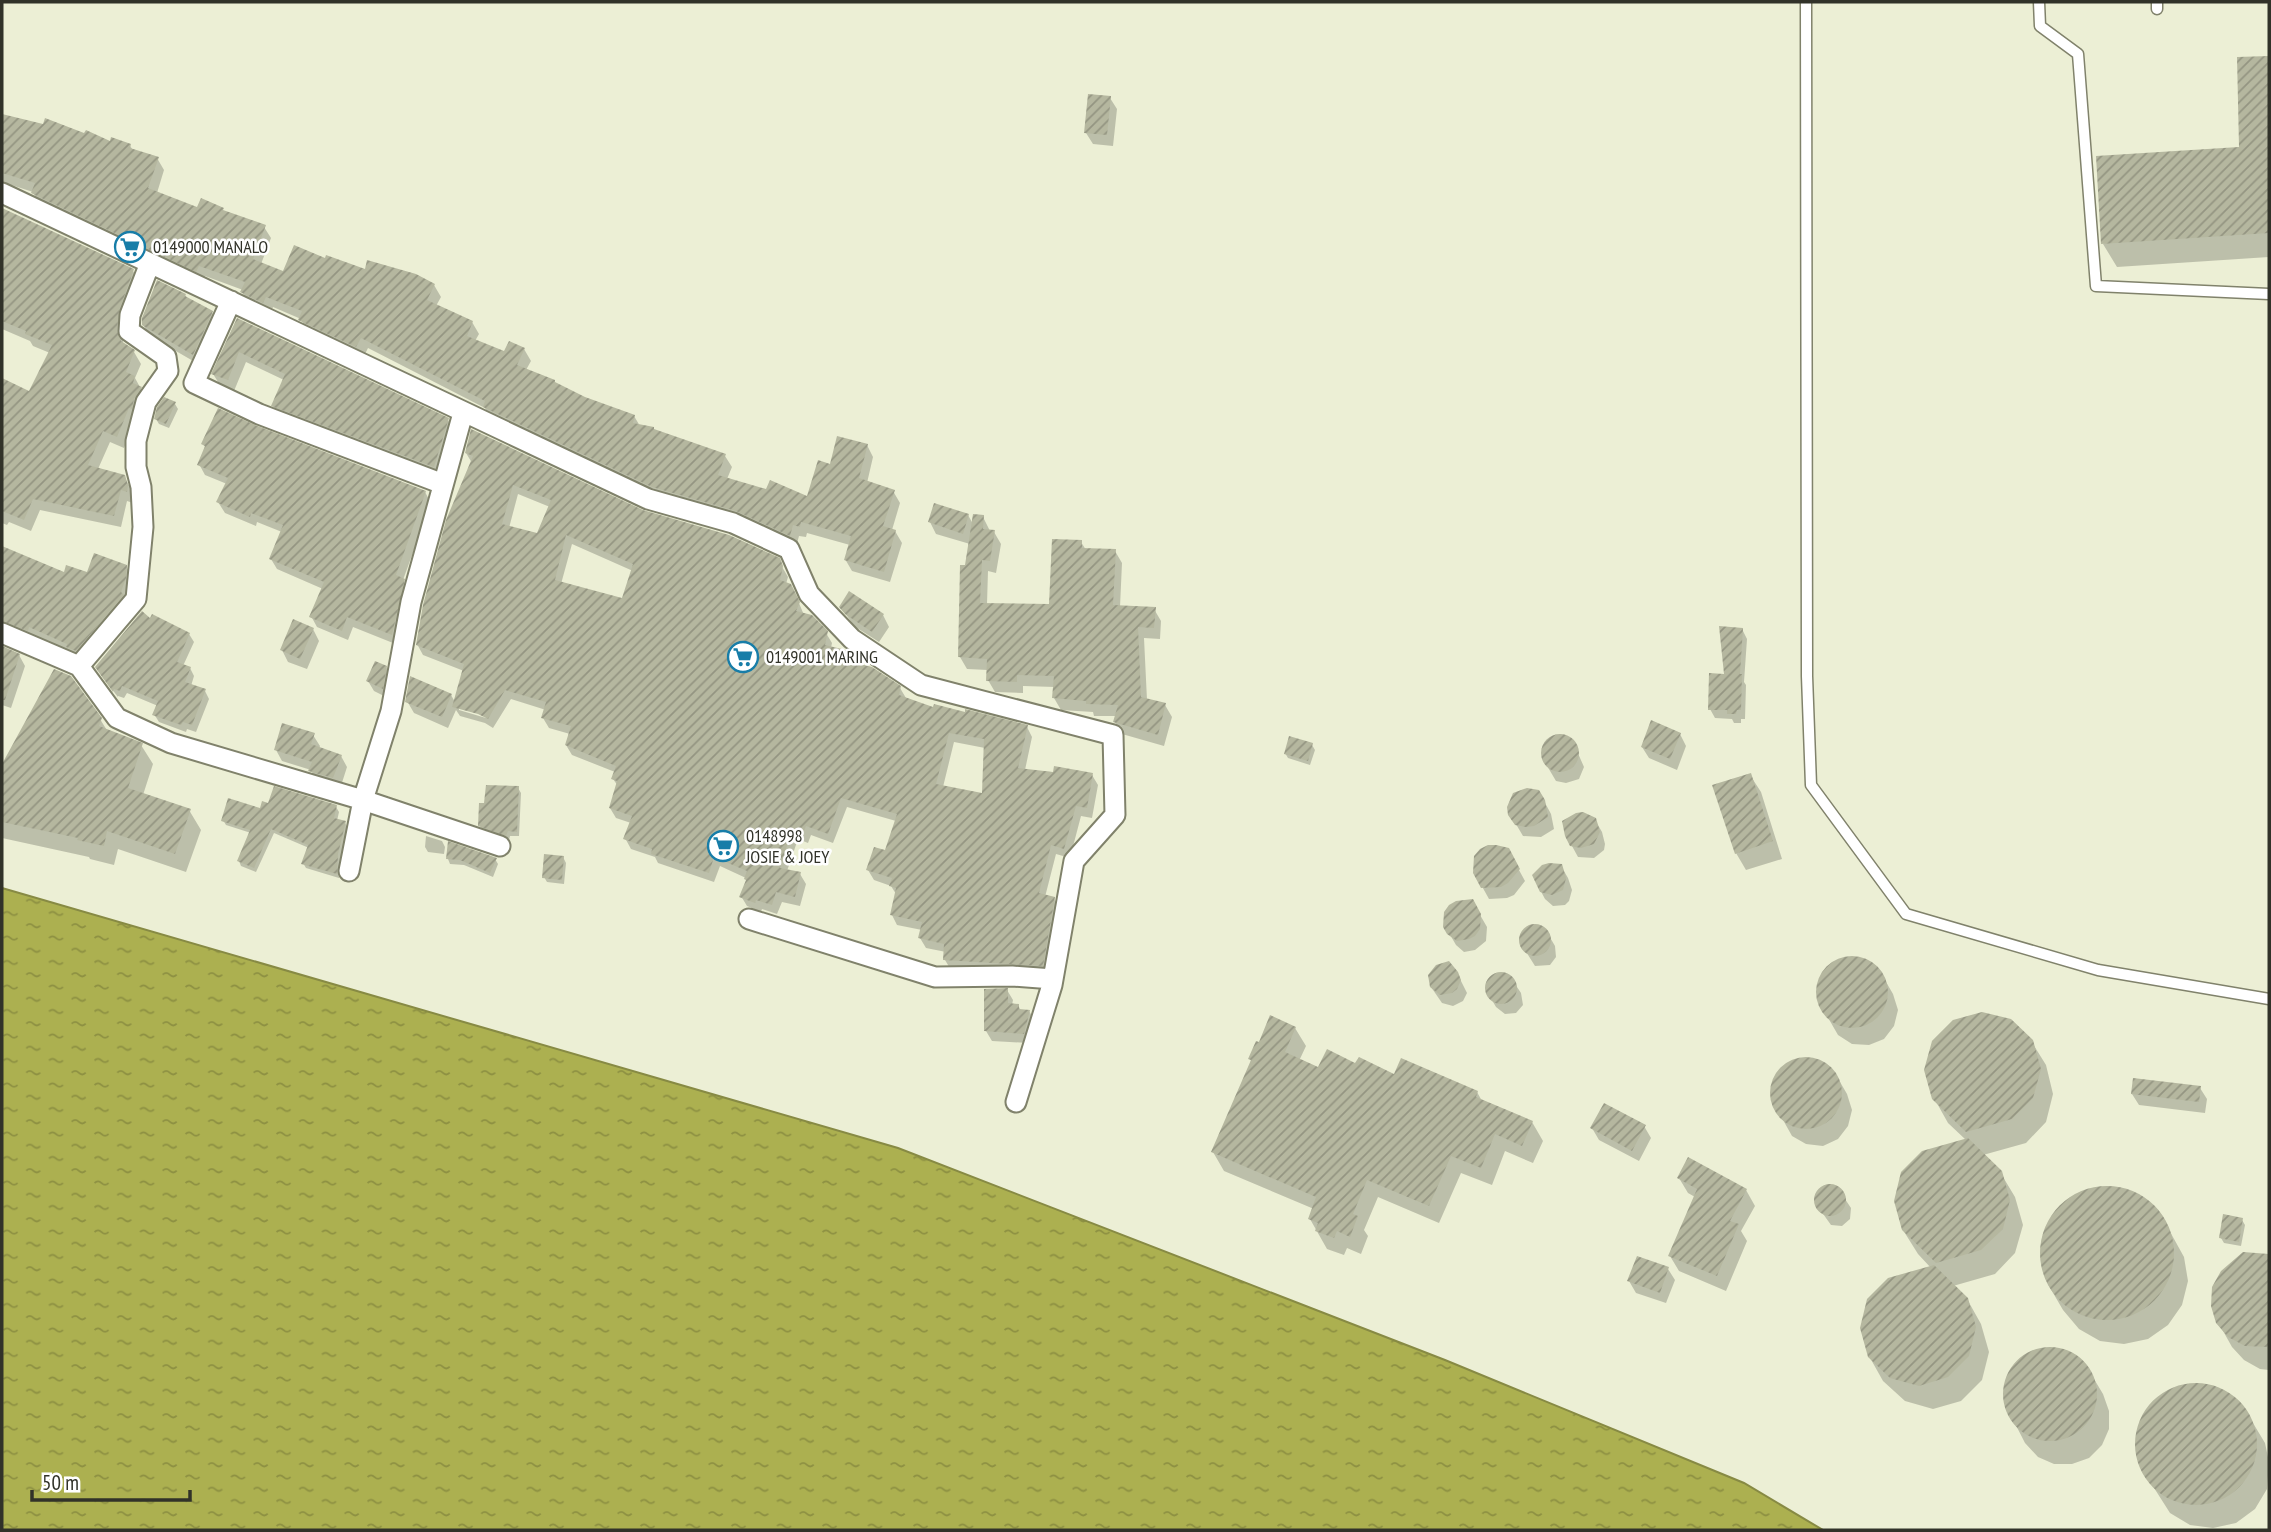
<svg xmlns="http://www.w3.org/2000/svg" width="2271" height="1532" font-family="'PT Sans Narrow',sans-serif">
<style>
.water{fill:url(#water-ripples);stroke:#878a44;stroke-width:2}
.shadow{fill:#0003;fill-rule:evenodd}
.building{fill:url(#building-hatch);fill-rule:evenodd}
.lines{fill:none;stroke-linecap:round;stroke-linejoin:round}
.lane-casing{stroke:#80826b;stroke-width:13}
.street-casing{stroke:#80826b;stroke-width:23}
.lane{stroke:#fff;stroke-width:10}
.street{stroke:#fff;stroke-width:19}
.labels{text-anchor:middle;stroke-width:5;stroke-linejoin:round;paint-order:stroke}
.poi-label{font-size:18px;fill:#313229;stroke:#fff;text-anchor:start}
</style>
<defs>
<pattern id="water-ripples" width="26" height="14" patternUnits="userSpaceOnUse" patternTransform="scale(1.75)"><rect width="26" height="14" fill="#acb050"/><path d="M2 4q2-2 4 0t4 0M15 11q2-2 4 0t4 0" fill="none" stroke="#8d9042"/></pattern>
<pattern id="building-hatch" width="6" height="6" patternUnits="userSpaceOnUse" patternTransform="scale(1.75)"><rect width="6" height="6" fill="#b5b79f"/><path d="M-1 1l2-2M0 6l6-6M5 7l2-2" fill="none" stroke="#949582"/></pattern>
</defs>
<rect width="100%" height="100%" fill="#ecefd5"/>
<path class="water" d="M2 888 898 1148 1445 1360 1744 1483 1823 1530H2Z"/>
<path class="shadow" d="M2269 58V257L2117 267 2103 244 2241 148 2239 59Z
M1110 98 1117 109 1113 146 1093 144 1086 133Z
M2 115 111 143 130 146 133 150 157 158 164 170 157 193 198 210 224 212 264 227 271 238 261 264 284 273 326 261 366 272 434 285 441 297 436 306 472 322 479 334 475 341 505 353 524 349 531 361 526 370 584 398 634 416 640 426 725 456 732 467 727 479 767 491 808 498 831 466 867 445 873 457 867 483 893 491 900 503 892 530 895 531 902 543 890 582 852 571 845 559 850 545 807 533 806 537 799 536 796 547 660 499 491 419 485 408 368 348 363 358 307 331 301 319 273 307 270 314 249 304 242 292 243 290 205 276 203 282 39 205 33 192 2 182Z
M2 209 133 271 140 282 124 323 123 343 134 352 141 364 135 378 147 400 136 419 124 448 110 442 98 469 124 476 131 489 134 499 133 503 127 501 121 527 40 510 31 531 9 522 7 525 2 523V424L4 418 2 417V380L30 393 50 353 33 346 30 341 2 329Z
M185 295 187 298 212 312 218 324 200 365 150 336 143 325Z
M238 320 448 420 454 431 440 478 280 417 273 406 284 380 246 362 234 391 220 385 213 374Z
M175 404 178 409 169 428 159 424 156 419Z
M254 427 425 492 431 503 403 580 410 591 398 645 353 627 348 640 317 627 311 616 323 589 277 569 271 559 282 532 257 522 256 526 225 513 218 502 227 484 205 475 199 464 206 448 203 444Z
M466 453 778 560 788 577 786 584 796 596 804 615 826 633 832 643 831 648 855 658 860 666 900 688 906 698 934 709 1027 727 1032 737 1025 770 1092 775 1098 785 1092 818 1081 816 1070 858 1056 854 1045 897 1054 899 1060 909 1048 975 951 970 945 960 946 952 926 948 920 938 922 930 897 925 892 915 896 894 891 886 874 880 868 870 886 852 896 821 847 807 833 843 811 835 808 843 798 839 787 871 800 874 806 884 800 906 782 902 777 914 762 909 761 912 747 906 741 896 747 881 746 878 720 866 714 882 658 863 655 857 631 849 625 838 631 823 616 818 610 808 618 786 613 779 615 772 572 755 566 745 570 734 549 728 543 718 546 710 511 699 493 728 485 723 460 716 456 710 448 728 414 713 407 701 451 695 455 702 464 671 423 655 417 644 472 463ZM518 494 550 507 539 535 509 528ZM572 544 633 571 623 600 561 584ZM459 707 487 715 486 718 459 710ZM954 742 985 748 984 795 943 787Z
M968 515 973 524 983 517 990 531 994 532 1001 544 996 573 988 571 987 604 1050 606 1081 542 1086 550 1115 551 1122 563 1120 607 1154 609 1161 621 1160 639 1144 638 1147 700 1165 705 1172 717 1164 746 1122 734 1115 722 1117 716H1094L1093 712 1061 710 1054 698 1055 687 1023 686V693L995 692 988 680V670L967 669 960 657 970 544 936 534 930 522Z
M2 559 65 574H88L126 566 132 577 131 589 82 661 2 633Z
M841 607 883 615 889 627 879 642 854 626Z
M151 621 189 634 194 642 183 666 190 668 194 676 191 686 205 691 209 699 196 732 187 729 186 732 159 722 154 714 158 706 127 693 124 698 118 696V697L101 675Z
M313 629 319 641 307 669 288 662 282 650Z
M1742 629 1747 639 1744 682 1746 685 1745 719H1741V723H1734L1732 719 1715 718 1710 709 1726 675Z
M2 647 19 655 25 666 11 708 2 705Z
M386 667 392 678 388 698 374 691 368 681Z
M55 671 100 719 108 732 141 745 153 764 143 795 189 810 201 830 186 872 118 849 114 865 90 859 89 857 2 838V768Z
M1680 734 1686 746 1677 770 1649 758 1642 747Z
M313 735 320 746 319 749 341 756 347 767 340 789 317 782 311 770 282 761 276 750Z
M1561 736 1573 742 1584 767 1579 779 1566 783 1556 781 1543 759V753L1548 741Z
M1312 745 1315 750 1310 765 1288 758 1285 753Z
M1750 775 1761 792 1782 859 1746 870 1736 853Z
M518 788 521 793 519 836H510L509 840 483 831 480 825Z
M1544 801 1551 814 1554 829 1541 837 1523 836 1510 814Z
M336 807 339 812 337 821 345 823 348 828 340 860 339 878 306 868 303 863 309 848 274 833 256 872 241 866 239 861 251 833 226 825 223 820 261 810Z
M1595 820 1602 832 1605 844 1604 850 1594 858 1578 857 1566 835Z
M426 836 442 841 445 847 444 854 428 852 425 847Z
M1508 850 1525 881 1514 895 1507 898 1489 899 1474 872Z
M563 857 566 863 564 884 547 882 544 877Z
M448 859H495L498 864 493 877 464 865 450 864Z
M1561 866 1568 878 1572 890 1569 901 1565 905 1553 906 1545 899 1538 886Z
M1472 901 1487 927 1486 941 1475 950 1464 952 1456 945 1445 926Z
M1539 926 1548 934 1555 946 1556 957 1550 965 1535 966 1523 947 1521 936 1528 928Z
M1855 958 1871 963 1882 975 1893 994 1898 1010 1894 1026 1884 1039 1869 1045 1852 1044 1838 1035 1819 1002 1818 985 1825 970 1838 960Z
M1457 973 1467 993 1463 1001 1453 1006 1442 1003 1431 987Z
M1495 975H1509L1521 993 1523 1005 1516 1013 1505 1014 1496 1007 1489 995 1486 987Z
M1007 990 1013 1000 1012 1005H1018L1021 1011H1029L1035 1021 1029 1043 992 1041 986 1031Z
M1295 1028 1306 1046 1299 1061 1319 1069 1356 1065 1395 1077 1477 1092 1482 1101 1532 1122 1543 1141 1533 1163 1505 1151 1492 1185 1461 1173 1439 1223 1378 1197 1364 1230 1368 1236 1361 1254 1347 1248 1344 1255 1327 1249 1310 1219 1314 1209 1224 1171 1213 1152 1252 1062 1250 1059Z
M2031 1041 2046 1065 2053 1094 2046 1122 2026 1143 1983 1155 2000 1172 2015 1197 2023 1225 2015 1253 1995 1274 1953 1286 1967 1299 1981 1324 1989 1352 1982 1380 1961 1401 1933 1409 1905 1401 1883 1381 1869 1356 1931 1268 1918 1254 1903 1230 1966 1140 1948 1123 1934 1098Z
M1809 1058 1825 1063 1836 1075 1847 1094 1852 1110 1848 1126 1838 1139 1823 1146 1806 1144 1792 1136 1773 1102 1772 1086 1779 1071 1792 1061Z
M2200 1088 2207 1099 2205 1113 2139 1105 2132 1094Z
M1644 1126 1651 1138 1639 1161 1599 1140 1592 1128Z
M1679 1178 1746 1190 1755 1206 1741 1231 1747 1241 1726 1291 1679 1271 1670 1256 1695 1197 1688 1193Z
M1826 1186 1837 1187 1851 1208 1850 1219 1842 1226 1831 1225 1816 1204 1817 1193Z
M2116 1188 2139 1195 2158 1210 2184 1257 2188 1281 2182 1305 2168 1325 2148 1339 2124 1344 2100 1341 2079 1329 2063 1310 2049 1286 2041 1263 2042 1238 2052 1216 2069 1199 2091 1189Z
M2242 1220 2245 1225 2241 1246 2224 1243 2221 1238Z
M2243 1254 2269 1256V1370L2260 1369 2244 1360 2232 1347 2218 1322Z
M1668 1269 1675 1280 1666 1303 1636 1293 1629 1281Z
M2041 1349H2059L2076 1357 2088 1369 2103 1394 2109 1411V1429L2102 1445 2089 1458 2072 1464H2054L2038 1457 2025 1443 2004 1402 2005 1384 2012 1368 2025 1356Z
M2193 1384 2216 1387 2236 1400 2250 1418 2265 1443 2269 1462 2267 1489 2255 1509 2236 1523 2213 1528 2190 1525 2170 1513 2142 1469 2136 1447 2139 1424 2151 1404 2170 1390Z"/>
<path class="building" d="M2269 56V233L2101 244 2096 156 2239 147 2237 57Z
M1088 94 1111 96 1107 135 1084 133Z
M2 114 43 124 45 118 84 133 86 130 110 141 111 137 131 144 130 148 159 157 148 188 197 207 201 198 224 208 223 210 266 225 253 259 283 271 294 245 325 258 326 255 365 269 367 260 416 274 435 284 427 300 473 321 467 336 504 351 509 341 525 348 517 365 555 380V382L585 397 635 415 633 423 654 427V429L726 454 718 475 766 489 770 480 807 496 818 460 830 464 837 436 868 444 859 478 895 490 883 526 896 530 884 572 844 560 851 536 801 522 800 527 793 525 790 536 736 511 652 487 483 407 485 401 361 338 356 347 298 320 302 311 266 297 263 303 240 292 245 282 199 266 196 272 31 193 35 183 2 173Z
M2 208 134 269 119 311 117 331 121 341 135 350 126 372 135 376 133 383 142 387 134 399 132 409 129 408 117 437 103 431 88 465 125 475 128 486 127 492 121 490 114 516 33 499 24 520 2 511V378L29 391 52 345 25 334 26 331 2 321Z
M157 280 186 294 185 296 213 311 193 355 142 325V318Z
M237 318 449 418 434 467 271 406 285 374 239 352 228 380 211 374Z
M164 397 176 402 166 424 154 419 157 407Z
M218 408 255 425 426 491 396 575 405 579 392 635 347 617 342 631 309 617 324 582 269 559 283 525 251 513 250 517 216 502 228 478 197 465 205 446 201 444Z
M471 429 643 510 729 535 780 558 783 566 780 580 791 584 800 602 796 611 812 615 828 631 825 645 846 650 856 657 853 662 872 667 901 686 899 695 933 707 934 704 965 712V709L1028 725 1018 768 1053 772 1054 766 1093 773 1087 808 1076 806 1064 849 1051 845 1039 893 1055 897 1043 966 943 960 944 944 918 938 922 922 890 915 896 888 889 886 892 878 866 870 874 847 885 850 897 814 841 798 828 834 806 826 803 834 792 830 780 868 801 872 795 897 776 892 772 905 756 900 755 903 739 897 746 880 744 879 747 871 714 857 709 873 651 854 652 849 623 839 632 816 609 808 617 781 611 779 616 766 565 745 571 726 541 718 546 702 505 690 488 719 478 714 452 707 464 664 416 645 423 605 446 520 473 456 465 453ZM513 485 551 500 537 533 502 524ZM566 535 633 564 622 598 555 580ZM949 733 984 739 982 793 936 784Z
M934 503 969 514 963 534 928 522Z
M973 514 984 515 983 529 995 530 990 561 982 560 980 603 1049 604 1052 539 1082 540V548L1116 549 1113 605 1156 607 1154 628 1138 627 1141 697 1166 703 1158 735 1113 722 1118 705 1086 704V701L1052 698 1054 676 1017 675V682L986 681 987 659 958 657 960 565H965Z
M2 546 64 572 66 565 87 572 94 553 127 565 126 578 121 592 124 595 76 651 66 647 67 644 29 627 28 631 2 621Z
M849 591 884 614 872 632 845 614 839 607Z
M142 611 150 618 152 614 190 633 177 662 191 667 185 682 206 689 192 725 183 722 181 725 152 715 158 701 122 686 120 691 114 689 113 692 95 667Z
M293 619 314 628 300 659 280 650Z
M1719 626 1743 628 1740 674H1742L1741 710H1737L1736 714H1727V710H1708L1709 673 1724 674Z
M2 646 20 654 5 700H2Z
M375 661 387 666 383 689 366 681Z
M54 669 71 676 102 718 99 726 143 743 128 788 191 809 175 854 107 831 104 846 77 840 78 838 2 822V764Z
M410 676 452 694 442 717 405 702Z
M1651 720 1681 733 1670 759 1641 747Z
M282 723 315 733 311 744 342 755 333 778 308 771 312 762 274 750Z
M1541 753a19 19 0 1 1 38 0a19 19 0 1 1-38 0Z
M1289 736 1313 743 1308 761 1284 754Z
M1751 773 1773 841 1735 854 1712 785Z
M486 785 519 786 517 832 508 831 506 836 478 826 479 803H484Z
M274 786 337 805 334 818 346 821 338 854 337 874 301 864 308 845 271 829 254 868 237 861 250 830 221 821 228 798 260 808 262 801 268 803Z
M1527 788 1539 790 1545 800 1548 817 1534 826 1526 827 1515 825 1508 815 1507 807 1513 793Z
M1583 812 1596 818 1600 832 1594 844 1581 848 1570 846 1565 836 1562 821 1576 813Z
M448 841 497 858 490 873 460 860 446 859Z
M1488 845H1496L1509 848 1520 869 1508 883 1501 887 1481 888 1473 873 1474 856 1480 849Z
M544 854 564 856 562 880 542 878Z
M1549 863 1562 864 1566 878 1563 890 1552 895 1540 892 1532 875 1542 865Z
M1473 899 1481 914 1480 929 1475 936 1469 939 1457 941 1447 934 1443 927 1444 912 1449 905 1456 901Z
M1519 940a16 16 0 1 1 32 0a16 16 0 1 1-32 0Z
M1816 992a36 36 0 1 1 72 0a36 36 0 1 1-72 0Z
M1449 961 1458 972 1461 980 1457 989 1452 993 1440 995 1430 987 1428 975 1436 965Z
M1485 988a16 16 0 1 1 32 0a16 16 0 1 1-32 0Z
M1008 988V1003L1019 1004V1009L1030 1010 1024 1034 984 1031V989Z
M1982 1012 2011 1019 2033 1040 2041 1069 2033 1098 2012 1119 1966 1132 1932 1099 1924 1070 1932 1041 1953 1020Z
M1270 1015 1296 1027 1285 1052 1318 1067 1327 1049 1355 1063 1359 1057 1394 1074 1401 1058 1478 1091 1476 1097 1533 1121 1522 1146 1495 1134 1481 1168 1451 1156 1429 1206 1367 1180 1353 1214 1358 1216 1350 1237 1337 1231 1334 1238 1315 1231 1318 1223 1308 1219 1316 1197 1211 1152 1251 1060 1248 1059 1256 1041 1259 1042Z
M1770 1093a36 36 0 1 1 72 0a36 36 0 1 1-72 0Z
M2133 1078 2201 1086 2199 1102 2131 1094Z
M1604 1103 1646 1125 1632 1151 1590 1128Z
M1968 1138 2002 1171 2010 1200 2003 1229 1981 1250 1936 1263 1902 1230 1894 1201 1901 1172 1922 1151Z
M1688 1157 1747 1189 1730 1221 1739 1224 1717 1276 1668 1256 1697 1189 1677 1178Z
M1814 1200a16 16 0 1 1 32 0a16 16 0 1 1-32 0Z
M2040 1253a67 67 0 1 1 134 0a67 67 0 1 1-134 0Z
M2223 1214 2243 1218 2239 1242 2219 1238Z
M2243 1252 2269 1254V1347L2245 1346 2228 1337 2216 1323 2211 1306 2212 1287 2221 1271Z
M1637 1256 1669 1267 1660 1293 1627 1281Z
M1934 1265 1968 1298 1976 1327 1969 1356 1948 1377 1919 1386 1890 1378 1868 1357 1860 1328 1867 1299 1888 1278Z
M2003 1394a47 47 0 1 1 94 0a47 47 0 1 1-94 0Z
M2135 1444a61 61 0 1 1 122 0a61 61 0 1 1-122 0Z"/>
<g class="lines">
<g class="lane-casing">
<path id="lane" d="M1806 2 1807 676 1811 785 1906 914 2098 970 2269 999
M2039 2 2040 26 2078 54 2096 286 2269 294
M2157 2V9"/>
</g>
<g class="street-casing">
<path id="street" d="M2 193 648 499 733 523 789 549 809 594 852 639 921 685 1113 735 1115 815 1074 861 1052 985 1016 1102
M231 301 194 383 259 414 443 484
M2 633 79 666 117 718 171 743 363 800 500 846
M79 666 136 599 143 527 141 487 136 467V441L146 402 168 371 166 357 129 331 130 315 150 263
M349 871 363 800 391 711 411 602 463 413
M749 919 935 977 1012 976 1053 979"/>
</g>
<use href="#lane" class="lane"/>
<use href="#street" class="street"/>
</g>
<defs>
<g id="supermarket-ring" transform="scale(1.575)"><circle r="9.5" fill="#fff" stroke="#177da8" stroke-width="1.5"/><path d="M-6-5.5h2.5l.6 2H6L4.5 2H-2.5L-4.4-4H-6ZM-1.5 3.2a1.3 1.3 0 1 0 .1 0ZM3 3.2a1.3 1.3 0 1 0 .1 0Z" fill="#177da8"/></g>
</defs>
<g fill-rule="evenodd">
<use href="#supermarket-ring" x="130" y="247"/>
<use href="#supermarket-ring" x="743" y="657"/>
<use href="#supermarket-ring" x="723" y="846"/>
</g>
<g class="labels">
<g class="poi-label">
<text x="153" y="253">0149000 MANALO</text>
<text x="766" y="663">0149001 MARING</text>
<text x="746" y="842">0148998<tspan x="746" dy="21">JOSIE &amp; JOEY</tspan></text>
</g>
</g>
<rect width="2271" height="1532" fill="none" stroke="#313229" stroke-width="7"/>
<path d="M32 1490v10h158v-10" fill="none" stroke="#313229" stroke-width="3.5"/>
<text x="42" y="1490" font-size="21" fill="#313229" stroke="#ffffff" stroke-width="5" paint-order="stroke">50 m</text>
</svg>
